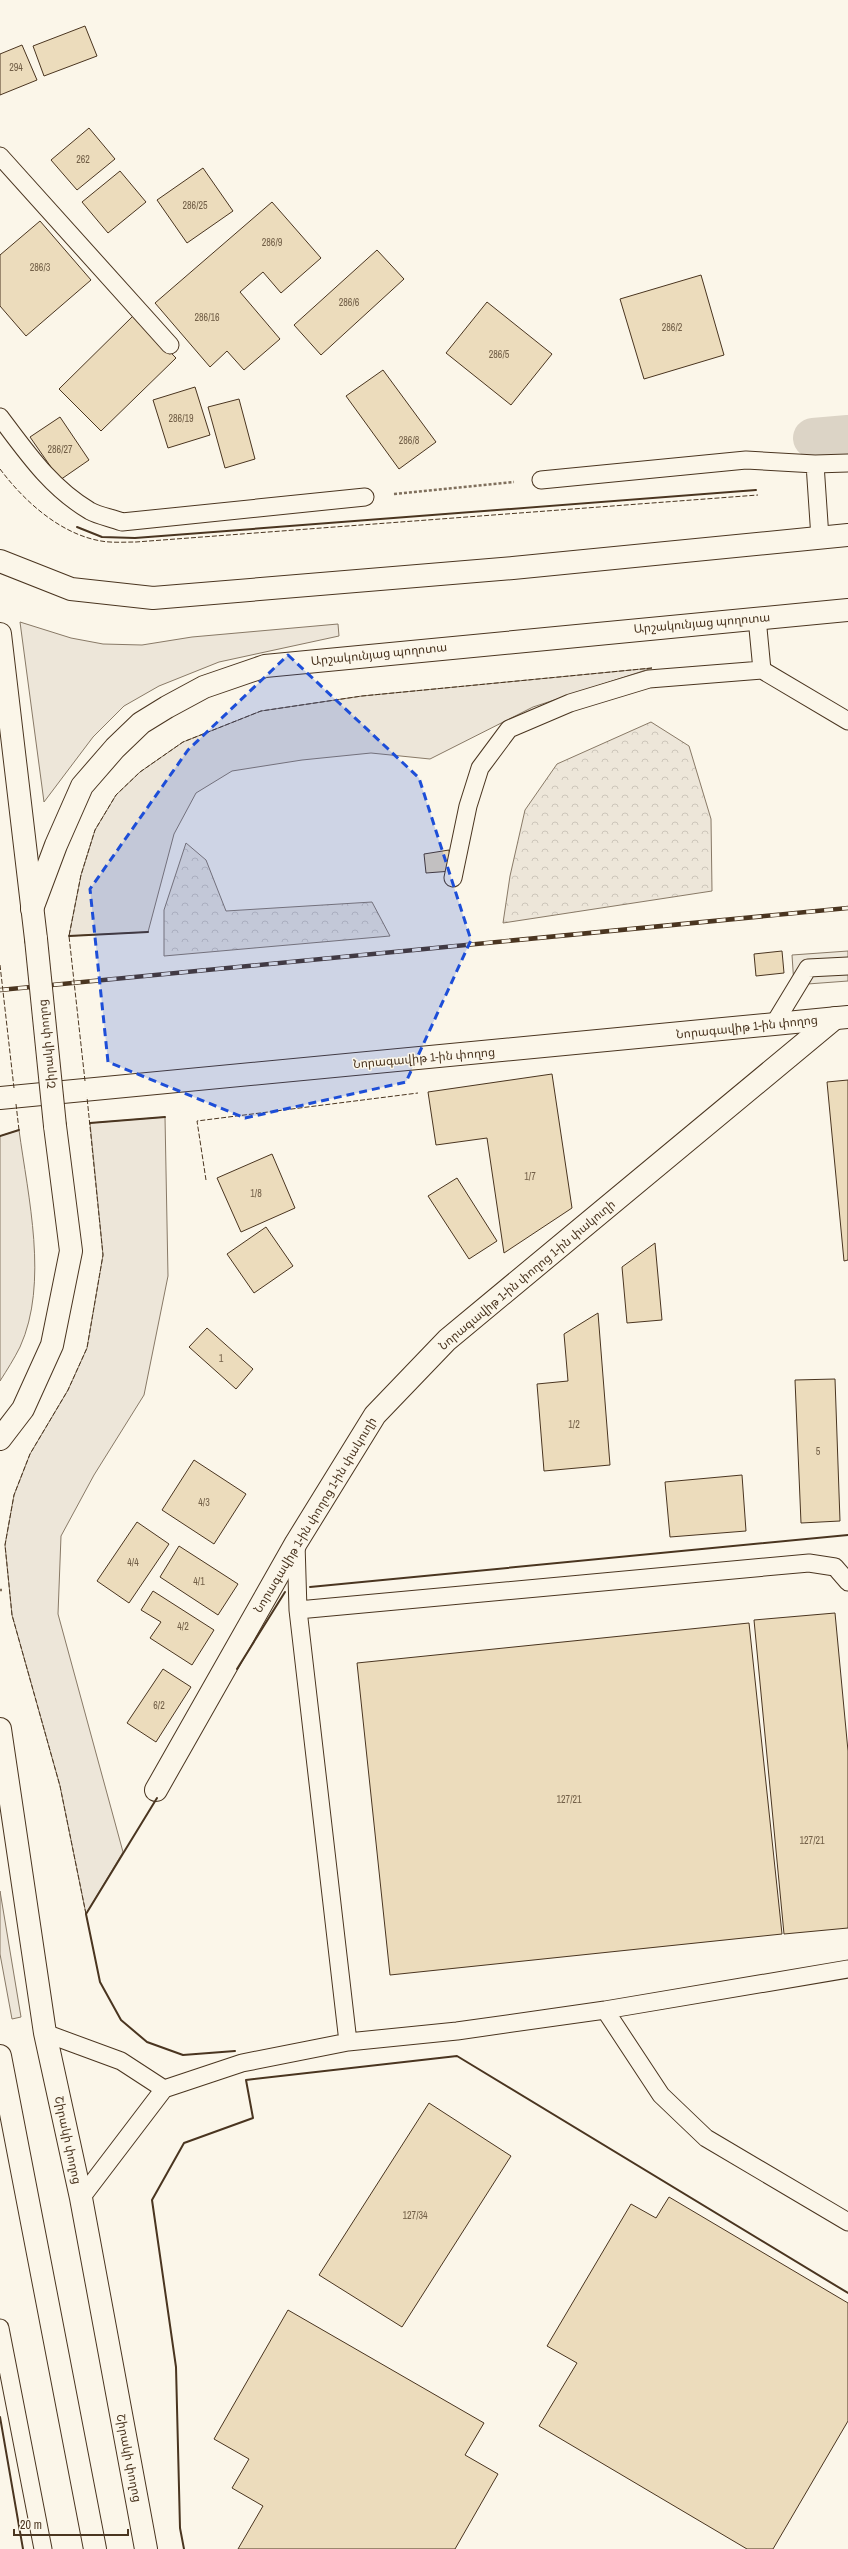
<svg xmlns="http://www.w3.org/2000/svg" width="848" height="2549" font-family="'Archivo Narrow','Noto Sans Armenian',sans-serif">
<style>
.green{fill:#ede6d9;stroke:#887966}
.forest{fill:url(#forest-crowns);stroke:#887966}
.parking{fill:#ede7d9;stroke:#887966}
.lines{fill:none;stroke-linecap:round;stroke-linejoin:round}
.canal{stroke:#dcd4c6;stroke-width:40}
.building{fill:#ecdcbc;stroke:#4a3520}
.lane-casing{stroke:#4a3520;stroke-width:19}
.street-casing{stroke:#4a3520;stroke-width:24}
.secondary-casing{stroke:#4a3520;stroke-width:24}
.primary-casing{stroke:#4a3520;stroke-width:24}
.highway-casing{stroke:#4a3520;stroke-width:24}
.path{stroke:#7f6f5c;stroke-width:2.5;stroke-dasharray:3 2;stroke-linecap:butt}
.lane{stroke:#fbf6e9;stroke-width:17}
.street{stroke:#fbf6e9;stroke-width:22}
.secondary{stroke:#fbf6e9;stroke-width:22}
.primary{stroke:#fbf6e9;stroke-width:22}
.highway{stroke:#fbf6e9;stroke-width:22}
.rail-casing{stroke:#4a3520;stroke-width:4.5}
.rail{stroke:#fbf6e9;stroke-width:3;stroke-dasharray:9;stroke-linecap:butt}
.highway-bridge-casing{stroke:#4a3520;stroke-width:24;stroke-linecap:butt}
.highway-bridge{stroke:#fbf6e9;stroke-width:22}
.fence{stroke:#4a3520;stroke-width:1;stroke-dasharray:5 2;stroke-linecap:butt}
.wall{stroke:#4a3520;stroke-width:2}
.marked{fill:#1d4ed8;fill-opacity:0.2;stroke:#1d4ed8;stroke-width:3;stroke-dasharray:8 5;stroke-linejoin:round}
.labels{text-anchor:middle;stroke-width:3;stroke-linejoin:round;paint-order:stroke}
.number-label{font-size:10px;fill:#725f47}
.street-label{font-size:12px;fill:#4a3520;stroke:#fbf6e9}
</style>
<defs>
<pattern id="forest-crowns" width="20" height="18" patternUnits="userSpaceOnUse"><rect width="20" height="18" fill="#ede6d9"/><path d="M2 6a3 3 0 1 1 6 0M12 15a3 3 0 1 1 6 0" fill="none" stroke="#cdc6ba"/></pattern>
</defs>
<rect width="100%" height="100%" fill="#fbf6e9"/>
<path class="green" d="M20 622 71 638 103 644 142 645 192 637 338 624 339 636 219 662 159 686 124 706 93 737 44 802Z
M652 668 533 707 430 759 371 753 302 760 232 771 196 793 174 834 148 932 69 936 81 875 95 830 116 795 140 772 183 742 261 711 362 696Z
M165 1117 168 1276 144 1395 94 1475 61 1536 58 1614 123 1852 86 1914 60 1786 12 1615 5 1545 14 1495 30 1454 68 1390 87 1348 103 1255 90 1123Z
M19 1130C28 1197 49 1283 20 1347 14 1359 7 1370 0 1381V1136Z
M0 1891 21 2017 12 2019 0 1954Z"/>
<path class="forest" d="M651 722 689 746 711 819 712 891 503 923 510 876 525 810 557 764Z
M186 843 206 860 226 911 372 902 390 936 164 956V910Z"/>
<path class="parking" d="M848 951V981L794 985 792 955Z"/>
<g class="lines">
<path class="canal" d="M813 438 848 435"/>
</g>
<path class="building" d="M85 26 97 56 44 76 33 46Z
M22 45 37 80 0 95V54Z
M89 128 115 159 77 190 51 160Z
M203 168 233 211 187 243 157 200Z
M120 171 146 202 108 233 82 202Z
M272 202 321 258 281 293 263 272 240 292 280 339 244 370 227 351 210 367 155 303Z
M40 221 91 280 26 336 0 306V255Z
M377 250 404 279 321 355 294 325Z
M701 275 724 355 644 379 620 299Z
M487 302 552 354 511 405 446 353Z
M134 315 176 358 101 431 59 389Z
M383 370 436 442 399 469 346 396Z
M195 387 210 435 168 448 153 400Z
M239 399 255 459 225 468 208 407Z
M60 417 89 460 60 480 30 437Z
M449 850 452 871 426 873 424 854Z
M782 951 784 973 756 976 754 954Z
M552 1074 572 1208 504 1253 487 1138 436 1145 428 1092Z
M848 1080V1260L844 1261 827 1082Z
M272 1154 295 1208 241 1232 217 1178Z
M457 1178 497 1241 469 1259 428 1196Z
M266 1227 293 1266 254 1293 227 1254Z
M655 1243 662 1320 627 1323 622 1267Z
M598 1313 610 1465 544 1471 537 1384 568 1381 564 1334Z
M207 1328 253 1369 236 1389 189 1347Z
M835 1379 840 1521 801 1523 795 1380Z
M194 1460 246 1494 214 1544 162 1510Z
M742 1475 746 1531 670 1537 665 1482Z
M137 1522 169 1544 129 1603 97 1581Z
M179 1546 238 1584 218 1615 160 1577Z
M153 1591 214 1630 192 1665 150 1638 161 1622 141 1610Z
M835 1613 848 1751V1928L784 1934 754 1620Z
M749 1623 782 1934 390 1975 357 1663Z
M163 1669 191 1687 156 1742 127 1723Z
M429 2103 511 2156 402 2327 319 2275Z
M669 2197 848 2303V2421L773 2549H747L539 2426 577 2363 547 2346 631 2204 656 2218Z
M288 2310 484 2423 465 2455 498 2474 455 2549H238L263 2506 232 2488 249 2459 214 2439Z"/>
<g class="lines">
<g class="lane-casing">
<path id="lane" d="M0 156 170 345
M0 417C27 453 51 488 90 511 99 516 112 518 122 522L365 497
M815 464 820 538
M541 480 746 460 815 464 848 463
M762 670 848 721
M453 878 468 806 480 768 509 729 570 703 649 679 762 670 757 618
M774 1024 808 968 848 966
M296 1543 298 1610 348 2042
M298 1610 809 1563 835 1567 848 1582
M605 2010 661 2095 706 2138 848 2222
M45 2033 121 2061 164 2089
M81 2198 164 2089 242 2063 348 2042 457 2031 605 2010 848 1969
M0 2328 43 2549"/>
</g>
<g class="street-casing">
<path id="street" d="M156 1790 296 1543 375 1415 447 1340 835 1018"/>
</g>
<g class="secondary-casing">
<path id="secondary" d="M0 1098 848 1017"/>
</g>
<g class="primary-casing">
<path id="primary" d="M0 561 71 589 153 598 513 568 848 535
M32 909 56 845 82 786 115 748 141 723 167 707 204 687 265 666 848 610"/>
</g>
<g class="highway-casing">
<path id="highway" d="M0 634 36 939
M0 1439 23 1409 52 1345 71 1251 55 1126
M0 1729 45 2033 81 2198 146 2549
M0 2056 95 2549"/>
</g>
<path class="path" d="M394 494 514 482
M0 1590H2"/>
<use href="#lane" class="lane"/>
<use href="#street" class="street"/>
<use href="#secondary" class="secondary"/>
<use href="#primary" class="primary"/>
<use href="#highway" class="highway"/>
<g class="rail-casing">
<path id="rail" d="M0 990 848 908"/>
</g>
<use href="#rail" class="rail"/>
<g class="highway-bridge-casing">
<path id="highway-bridge" d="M36 939 55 1126"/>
</g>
<use href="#highway-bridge" class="highway-bridge"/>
<path class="fence" d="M0 469C24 501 60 534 101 541 112 543 125 542 136 542L758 495
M0 965 14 1088
M85 1081 69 936 81 875 95 830 116 795 140 772 183 742 261 711 362 696 652 668
M16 1104 19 1130
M206 1180 197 1121 418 1093
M86 1914 60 1786 12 1615 5 1545 14 1495 30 1454 68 1390 87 1348 103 1255 87 1097"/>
<path class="wall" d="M77 527 102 537 135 538 756 490
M69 936 148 932
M90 1123 165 1117
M0 1136 19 1130
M310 1587 848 1535
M237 1669 285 1592
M157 1798 86 1914 100 1982 121 2020 147 2042 183 2055 235 2051
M0 2417 23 2549
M184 2549 180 2528 176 2367 152 2200 184 2143 253 2118 246 2080 457 2056 848 2293"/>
</g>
<path class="marked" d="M288 655 419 778 471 940 406 1082 245 1118 108 1062 90 889 188 750Z"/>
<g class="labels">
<g class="number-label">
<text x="16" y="71">294</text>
<text x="83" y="163">262</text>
<text x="195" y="209">286/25</text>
<text x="272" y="246">286/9</text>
<text x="40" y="271">286/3</text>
<text x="349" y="306">286/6</text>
<text x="207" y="321">286/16</text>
<text x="672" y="331">286/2</text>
<text x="499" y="358">286/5</text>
<text x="181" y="422">286/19</text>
<text x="409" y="444">286/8</text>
<text x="60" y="453">286/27</text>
<text x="530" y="1180">1/7</text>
<text x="256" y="1197">1/8</text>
<text x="221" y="1362">1</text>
<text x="574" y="1428">1/2</text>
<text x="818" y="1455">5</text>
<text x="204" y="1506">4/3</text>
<text x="133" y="1566">4/4</text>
<text x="199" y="1585">4/1</text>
<text x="183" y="1630">4/2</text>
<text x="159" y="1709">6/2</text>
<text x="569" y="1803">127/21</text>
<text x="812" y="1844">127/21</text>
<text x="415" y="2219">127/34</text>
</g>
<g class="street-label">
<text transform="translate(702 623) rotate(-5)" y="4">Արշակունյաց պողոտա</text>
<text transform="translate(379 654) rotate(-6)" y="4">Արշակունյաց պողոտա</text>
<text transform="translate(747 1027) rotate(-6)" y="4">Նորագավիթ 1-ին փողոց</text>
<text transform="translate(47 1044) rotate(-96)" y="4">Շիրակի փողոց</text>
<text transform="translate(424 1058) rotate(-5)" y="4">Նորագավիթ 1-ին փողոց</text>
<text transform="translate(527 1275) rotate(-40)" y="4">Նորագավիթ 1-ին փողոց 1-ին փակուղի</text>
<text transform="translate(315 1515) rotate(-59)" y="4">Նորագավիթ 1-ին փողոց 1-ին փակուղի</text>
<text transform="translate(68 2140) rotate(78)" y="4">Շիրակի փողոց</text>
<text transform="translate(129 2458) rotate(79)" y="4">Շիրակի փողոց</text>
</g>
</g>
<path d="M14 2529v6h114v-6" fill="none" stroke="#4a3520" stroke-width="2"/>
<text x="20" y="2529" font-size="12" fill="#4a3520" stroke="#fbf6e9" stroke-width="3" paint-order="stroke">20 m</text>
</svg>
